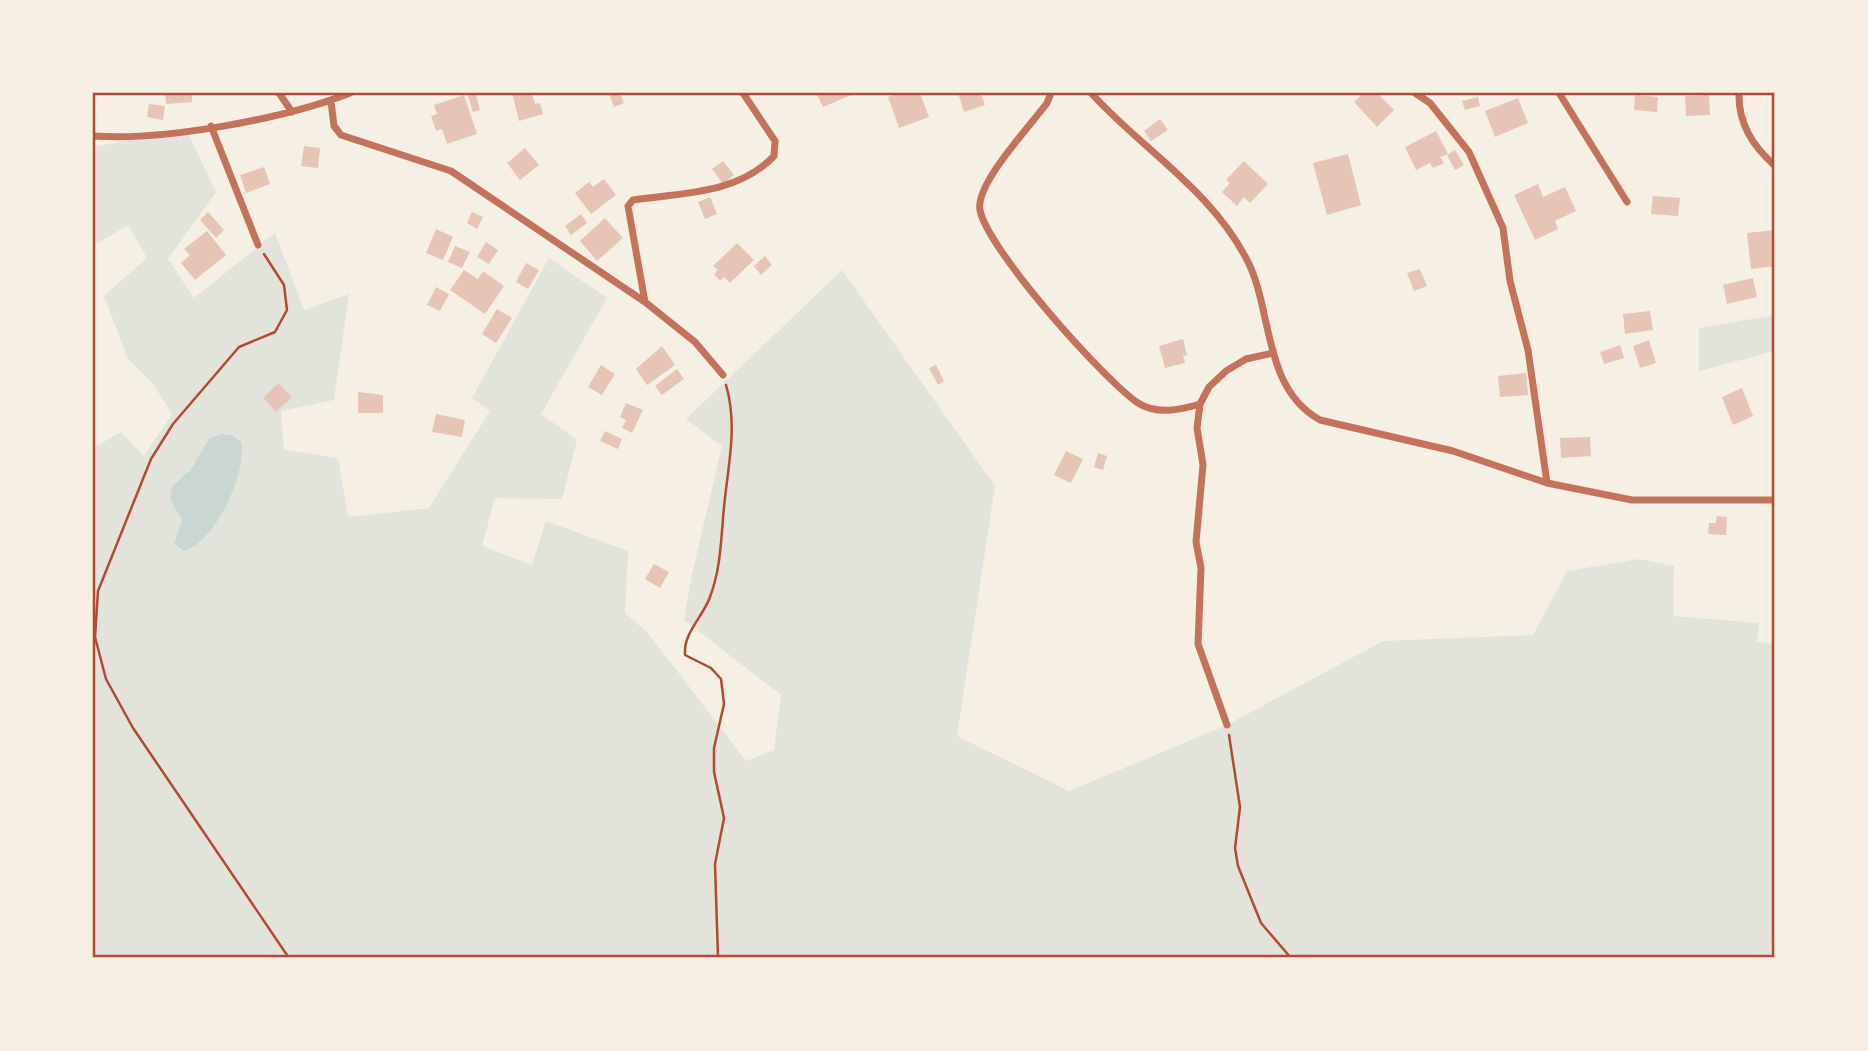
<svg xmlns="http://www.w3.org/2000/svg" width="1868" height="1051" font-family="'Archivo Narrow',sans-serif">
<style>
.green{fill:#e2e4dc;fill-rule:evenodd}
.water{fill:#c9d6d2}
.building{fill:#e6c5b7}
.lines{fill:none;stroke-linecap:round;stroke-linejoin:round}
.path{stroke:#b5482f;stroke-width:2.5}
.minor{stroke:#c5725c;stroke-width:7}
.neatline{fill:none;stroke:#b5482f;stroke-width:2.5}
</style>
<rect width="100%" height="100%" fill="#f6efe4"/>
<path class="green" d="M186 129 216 192 168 259 194 298 275 233 304 310 349 294 334 400 281 411 284 450 338 458 348 517 429 508 490 411 472 398 549 258 607 298 541 414 577 440 562 499 495 498 482 546 532 565 546 521 628 551 625 613 648 633 746 761 774 750 781 695 684 620 692 574 722 446 686 419 842 270 995 486 957 736 1069 791 1227 725 1383 641 1533 635 1567 571 1639 559 1674 566 1673 616 1759 623 1757 642 1775 644V958H93V448L121 432 144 456 172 414 153 384 128 359 104 296 147 258 128 225 93 246V147ZM195 459 184 551 174 544 182 520 172 487 190 470Z
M1775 315V351L1699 371V328Z"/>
<path class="water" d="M221 434 232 435 241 442C247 474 215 542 184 551L174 544 182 520 170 499 172 487 190 470 210 438Z"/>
<path class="building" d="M165 93H192V102L166 104Z
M512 93H532L535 104 540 103 543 114 519 121Z
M609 93H620L624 103 614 107Z
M816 93H856L823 107Z
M900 93H920L929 117 899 128 888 97Z
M958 93H981L985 105 964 112Z
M1363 93H1377L1394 110 1377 127 1354 102Z
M476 94 480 110 473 112 468 96Z
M464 95 477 134 447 144 442 129 436 131 431 116 437 114 434 105Z
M1635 95 1658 97 1657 112 1634 110Z
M1709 95 1710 115 1686 116 1685 96Z
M1478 97 1480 106 1465 110 1462 101Z
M1518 98 1528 123 1495 137 1485 111Z
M149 104 165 106 163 120 147 117Z
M1160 119 1168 130 1151 141 1144 131Z
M1436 131 1448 154 1440 157 1444 163 1433 168 1430 163 1416 170 1405 147Z
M304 146 320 148 318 168 301 166Z
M525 148 539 165 520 180 507 163Z
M1455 150 1464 165 1455 170 1447 155Z
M1348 154 1361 205 1327 215 1313 163Z
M723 161 734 175 723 184 712 169Z
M1244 161 1268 184 1250 203 1244 197 1237 206 1222 192 1230 183 1226 180Z
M264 167 270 184 246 193 240 175Z
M604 179 616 195 591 214 575 193 589 182 593 187Z
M1538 184 1543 197 1565 187 1576 211 1555 221 1558 229 1535 240 1514 195Z
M1653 196 1680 198 1678 216 1651 214Z
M710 197 717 214 705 219 698 202Z
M208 212 224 230 216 238 200 220Z
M472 212 483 217 477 229 467 223Z
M581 214 587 223 571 235 565 226Z
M605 218 623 238 597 261 580 241Z
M436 229 453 237 443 260 426 253Z
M1775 230V266L1751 269 1747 233Z
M207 231 226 255 195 280 181 263 190 255 184 249Z
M486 242 498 250 489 264 477 257Z
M737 243 754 260 730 283 724 277 720 281 714 274 718 270 713 266Z
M455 246 470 252 462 268 448 262Z
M765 256 772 265 761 275 754 266Z
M526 263 539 270 528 289 516 282Z
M1420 269 1427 286 1414 291 1407 273Z
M464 270 478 279 483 271 504 286 485 314 450 290Z
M1753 278 1757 297 1727 304 1723 285Z
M436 287 449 294 440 311 427 305Z
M497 309 512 318 496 343 482 334Z
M1650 311 1653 330 1625 334 1623 314Z
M1183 339 1187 355 1183 356 1185 363 1165 368 1159 346Z
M1649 340 1656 363 1640 368 1633 346Z
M1620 345 1624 358 1604 364 1600 352Z
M662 346 675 365 647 385 636 369Z
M601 365 615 374 602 395 588 387Z
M936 365 944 381 938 385 929 368Z
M677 369 684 379 662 395 655 386Z
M1526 373 1528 395 1500 397 1498 376Z
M278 383 292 397 276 412 263 398Z
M1742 388 1753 416 1733 425 1722 397Z
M358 392 383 395V413H358Z
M626 403 643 410 632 433 622 428 626 420 620 417Z
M436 414 465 420 462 437 432 432Z
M605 431 622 439 618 449 600 441Z
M1590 437 1591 456 1561 458 1560 438Z
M1066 451 1083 459 1071 483 1054 475Z
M1098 453 1107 456 1103 470 1094 467Z
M1717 516 1727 517 1726 535 1708 534 1709 523H1716Z
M654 564 669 572 660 588 645 579Z"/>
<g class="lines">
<path class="path" d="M264 254 284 285 287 310 275 332 239 347 173 424 151 459 98 591 95 637 106 679 133 728 289 958
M1229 735 1240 807 1235 848 1238 866 1261 923 1291 958
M718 958 715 864 724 818 714 772V748L724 704 721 679 711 668 685 655C683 633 703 617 710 597 721 568 721 538 724 507 728 465 738 426 726 385"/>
<path class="minor" d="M279 93 292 112
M1051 93 1047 103C1031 125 975 184 980 210 987 249 1104 380 1138 403 1157 415 1180 410 1200 404
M1091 93C1142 149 1212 191 1247 260 1273 309 1262 388 1320 420L1453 451 1547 483 1632 500H1775
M1415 93 1430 103 1469 152 1503 228 1510 281 1528 350 1547 483
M1559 93 1627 202
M1739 93C1738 124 1753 146 1775 166
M331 101 334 126 341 135 451 171 645 302 695 342 723 375
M211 126 258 245
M93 136C164 141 284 119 350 93
M645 302 628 206 633 200C682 193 738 194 774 156L775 141 743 93
M1227 725 1198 644 1201 568 1196 542 1203 465 1197 428 1200 404 1209 387 1226 371 1246 359 1273 353"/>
</g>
<rect width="1868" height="1051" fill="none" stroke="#f6efe4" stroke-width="189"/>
<rect x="94" y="94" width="1679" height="862" class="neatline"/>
</svg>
